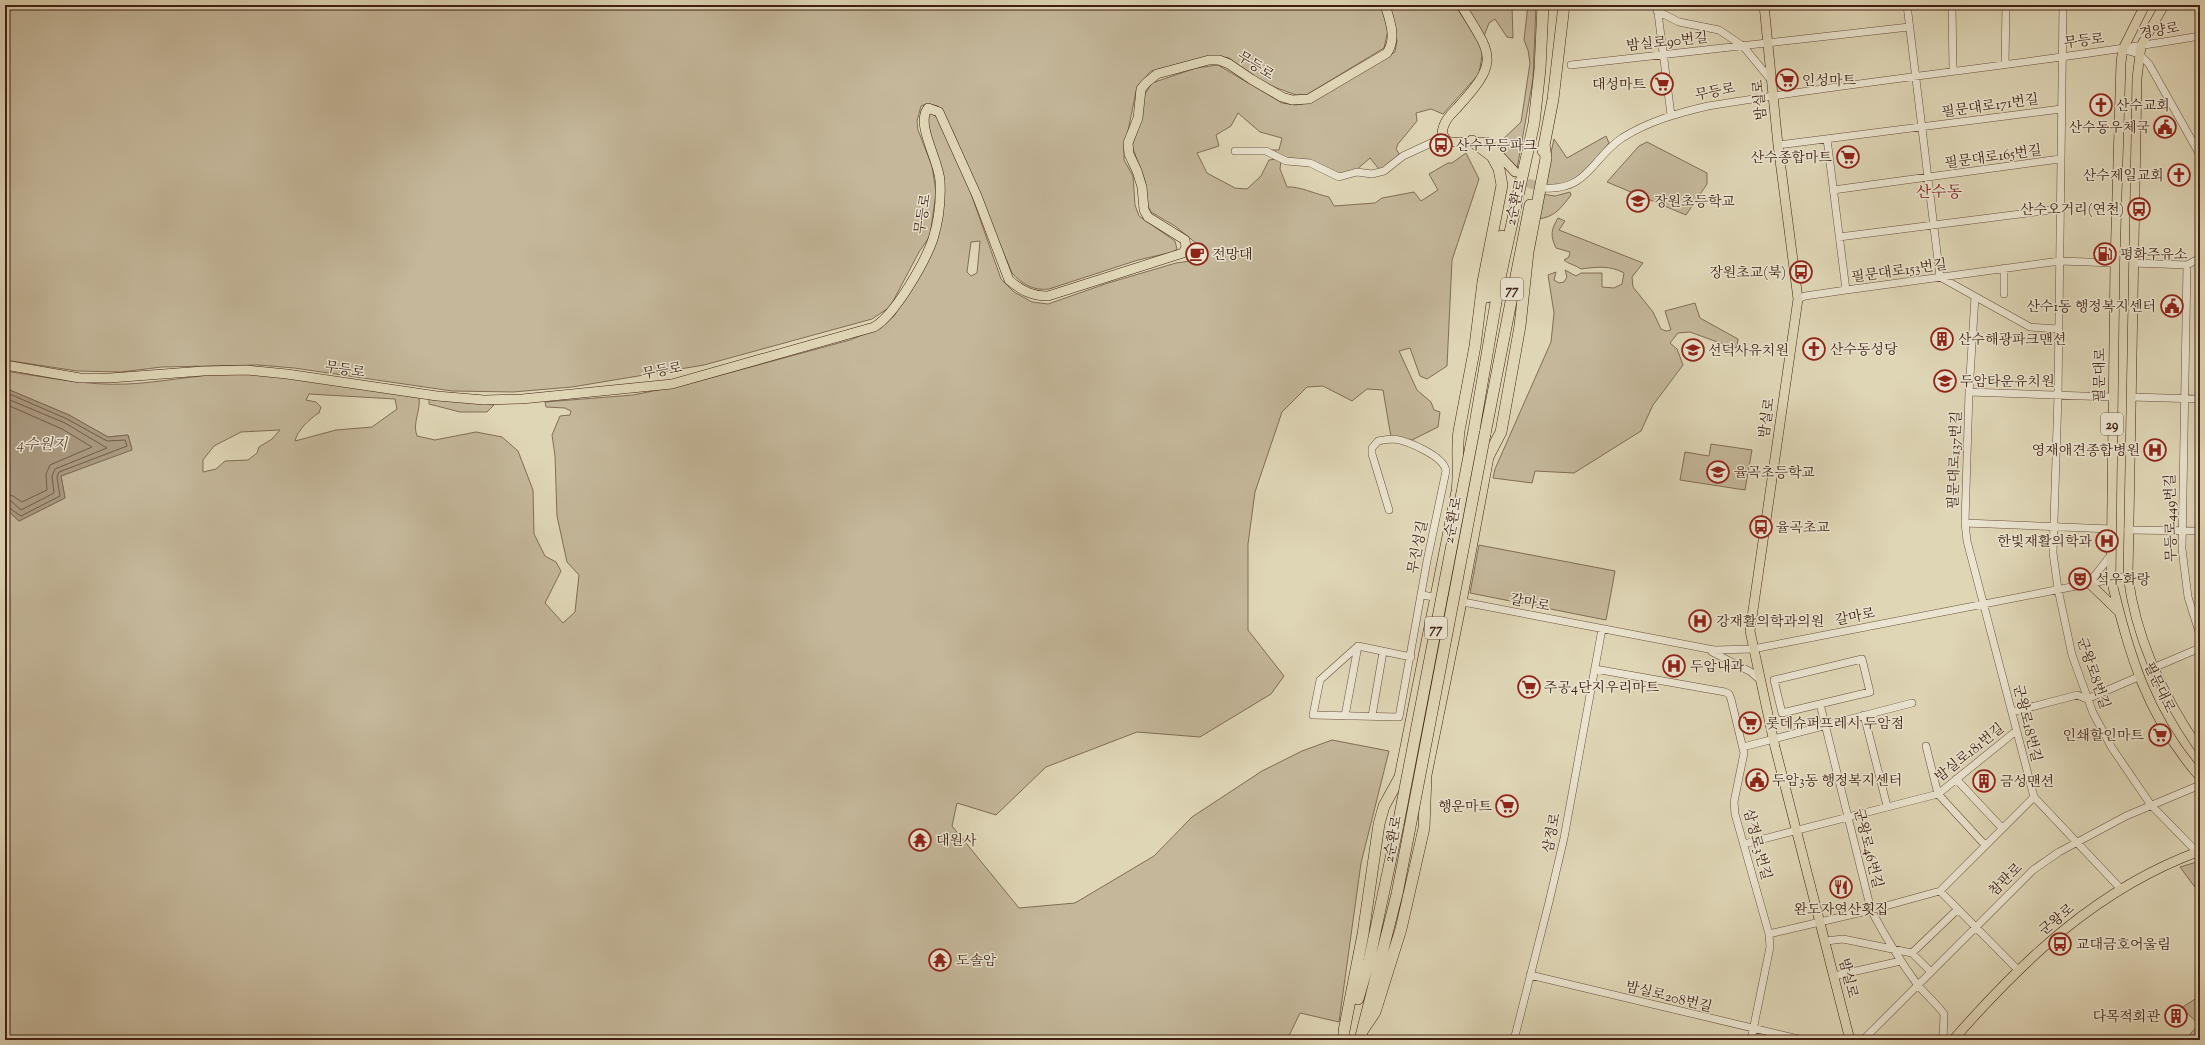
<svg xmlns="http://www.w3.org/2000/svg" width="2205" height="1045" font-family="'Sorts Mill Goudy','Noto Serif KR',serif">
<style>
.green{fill:#c4b79a;stroke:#826c56;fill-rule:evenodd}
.water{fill:#a9987f;stroke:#7f6854}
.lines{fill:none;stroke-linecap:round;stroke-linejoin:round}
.shore{stroke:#745c49;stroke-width:1}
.major-tunnel{stroke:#bfb295;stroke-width:9;stroke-dasharray:9 4.5;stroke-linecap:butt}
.minor-casing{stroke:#684e3c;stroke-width:8}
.major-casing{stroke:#402013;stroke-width:10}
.highway-casing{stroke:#402013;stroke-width:12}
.minor{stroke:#eae4d0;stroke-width:7}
.major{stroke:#dfd6b6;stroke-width:9}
.highway{stroke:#dfd6b6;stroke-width:11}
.highway-bridge-casing{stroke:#402013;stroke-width:12;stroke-linecap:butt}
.highway-bridge{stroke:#dfd6b6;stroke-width:11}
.labels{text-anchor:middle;stroke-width:3;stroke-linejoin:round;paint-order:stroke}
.shield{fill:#eae4d0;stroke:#735b4c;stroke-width:1}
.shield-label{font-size:13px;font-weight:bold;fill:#402013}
.street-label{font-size:14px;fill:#402013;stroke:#eae4d0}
.poi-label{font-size:14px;fill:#402013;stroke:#eae4d0;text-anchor:start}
.water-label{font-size:15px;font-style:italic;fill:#604433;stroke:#eae4d0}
.quarter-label{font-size:16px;fill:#7a1f14;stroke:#eae4d0}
</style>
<rect width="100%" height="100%" fill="#dfd6b6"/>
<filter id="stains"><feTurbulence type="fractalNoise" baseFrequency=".005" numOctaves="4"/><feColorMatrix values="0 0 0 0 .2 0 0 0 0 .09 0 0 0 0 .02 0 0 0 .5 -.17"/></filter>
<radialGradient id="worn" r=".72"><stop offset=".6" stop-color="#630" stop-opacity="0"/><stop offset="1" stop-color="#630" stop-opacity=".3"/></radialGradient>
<path class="green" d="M5 5H1381L1388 30 1384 48 1306 95H1296L1277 88 1257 79 1229 58 1216 56 1151 71 1137 87 1124 150V160L1133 176 1135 205 1139 216 1175 241 1177 249 1173 252 1138 260 1049 289C1033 291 1022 284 1012 273L953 132 938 106 928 104 921 106 917 121 918 130 932 166 936 192 930 236 919 252 890 307 872 319 704 365 572 387 513 392 452 391 294 368 258 365 162 367 121 372 77 371 5 360Z
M1390 5H1455L1483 49 1479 74 1443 114 1431 109 1416 113 1417 121 1398 144 1396 149 1400 155 1384 168 1379 169 1370 158 1355 171 1339 174 1281 157 1271 150H1279L1282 138 1260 132 1238 113 1231 126 1216 135 1219 146 1197 153 1207 173 1235 188 1247 189 1261 176 1269 160 1276 159 1281 161 1280 169 1287 187C1299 186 1315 194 1329 197L1334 206 1375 203 1382 198 1414 192 1421 201 1438 190 1429 174 1448 163H1452L1466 153 1479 179 1452 260 1447 366 1427 379 1420 376 1410 348 1399 351 1417 390 1431 402 1434 410 1440 412 1438 427 1408 442 1391 437 1383 390 1367 389 1352 401 1323 386 1307 387 1282 412 1255 492 1248 544V630L1284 676 1271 694 1200 737 1137 732 1046 767 996 815 957 803 952 826 1019 908 1075 903 1154 856 1192 817 1262 771 1302 751 1332 740 1389 751 1361 863 1339 1022 1300 1013 1287 1040H5V508L19 521 65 498 61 476 132 449 128 435 108 437 69 415 5 388V371C46 377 87 386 128 384 168 382 208 372 248 374 305 377 363 389 419 397 421 411 412 423 417 436L435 440 476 432 502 437 518 451 533 490 534 534 545 556 556 562 561 571 545 603 563 623 575 612 579 575 567 562 557 516 555 456 552 435 560 416 570 415 571 411 565 408 546 407 545 402 633 395 688 384 850 340 880 328 894 316 913 286 934 242 944 186 926 130 928 112H931L938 119 967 182 1001 279 1014 292 1032 302 1048 304 1108 283 1176 263 1190 261 1194 256 1197 244 1175 226 1151 212 1147 204 1145 181 1132 146 1141 121 1143 97 1152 83 1196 68 1218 65 1282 103 1296 105 1312 102 1395 52 1397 41ZM980 241 977 273 971 276 967 272 971 242ZM309 394 395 399 397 409 372 427 336 430 295 441C297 431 310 418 319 413L321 407 316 402 306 400ZM280 430 272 439 259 447 257 453 248 460 225 461 216 469 203 472V460L214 446 241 432Z
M1465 5H1512L1513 38 1507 37 1495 19 1489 23 1484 36Z
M1528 5H1536L1533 79 1517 169 1501 152 1498 144 1521 122 1530 63 1528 50 1524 40Z
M1606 136 1609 143C1592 162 1574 191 1544 184L1554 139 1567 158Z
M1647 142 1707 173V184L1686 215 1607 182 1639 146Z
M1570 192 1571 195C1561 208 1555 217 1538 219L1542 194 1555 196Z
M1558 218 1565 221 1559 230 1643 263 1632 277 1633 287 1653 312 1661 329 1666 331 1671 330 1665 311 1695 303 1700 318 1738 339 1737 347 1734 348 1690 332 1678 333 1670 343 1677 349 1683 365 1653 405 1641 431 1574 473 1535 471 1532 483 1493 478 1495 469 1551 342 1554 313 1548 275 1556 272 1554 280 1559 283 1564 282 1567 277 1565 270 1576 276 1581 273H1602V287L1614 288 1622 284 1624 273C1610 265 1596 267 1581 269 1576 265 1568 264 1564 260L1569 257 1570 252 1556 248C1550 235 1551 230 1558 218Z
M429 399 494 405 487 412H460L429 404Z
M1711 444 1752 450 1745 490 1680 480 1685 452 1709 456Z
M1479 545 1615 571 1606 620 1470 593Z
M2200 861V894L2180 867Z
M2200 996V1040H2185L2199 1024 2181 1008Z"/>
<path class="water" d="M5 388 69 415 108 437 128 435 132 450 61 476 65 498 19 521 5 508Z"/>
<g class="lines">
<path class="shore" d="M5 392 67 419 107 441 125 440 127 446 59 472 57 477 60 496 21 516 5 505
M5 398 65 423 107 448 55 469 52 476 54 493 21 510 11 501 5 500
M5 404 62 429 92 447 50 465 46 474 47 490 22 502 13 496 5 494"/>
<path class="major-tunnel" d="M1517 175 1524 182 1544 188"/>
<g class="minor-casing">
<path id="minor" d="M1657 5 1671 115
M1907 5 1940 277 2030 327 2058 329
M1952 5 1953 70
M2063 5 2058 395 2053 553 2058 589 2072 655 2093 713 2112 748 2151 805 2197 852
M1657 11 1679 22 1719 30 1743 46 1771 80
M2125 50 2139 54 2149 64 2200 155
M2005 64 2006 5
M1571 65 1909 27
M1827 139 1846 290
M1778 145 2061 109
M1235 151H1266L1286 161 1310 163 1339 177 1357 172 1372 174 1384 171 1403 156 1444 137
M1544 188C1588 191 1592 158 1622 138 1649 121 1678 113 1708 106 1871 79 2037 64 2200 36
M1833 190 2060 159
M1839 237 2060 209
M2133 263 2187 265 2200 258
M2187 265 2182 549 2188 597 2200 635
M2004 294V268
M1975 297 1969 392 1965 523 1967 541 2034 797 2120 888
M1798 299 1805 296 1846 290 2060 261 2115 263
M1969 392 2112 397
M2131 397 2200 399
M1389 510 1372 454V448L1378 441C1383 440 1389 439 1394 439 1408 441 1444 456 1446 471L1427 561 1399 717 1313 715 1320 680 1358 646 1411 657
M1965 523 2111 529
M2128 530 2200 531
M2089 583 2111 555
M1422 595 1440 598
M1458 601 1714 650 1753 649 2128 576
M1712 652 1751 672 1760 680
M1862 659 1870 692 1782 713 1774 680Z
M2153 668 2200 648
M1595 669 1725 692 1729 694 1731 699 1744 753 1734 802 1735 814 1769 934 1770 947 1751 1040
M1820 704 1871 910C1885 936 1900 961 1917 984 1925 994 1936 1003 1944 1014L1943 1040
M2012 712 2077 695 2087 699 2138 677
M1864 715 1887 806
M1345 716 1358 646
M1372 716 1383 652
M1926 746 1938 794 1985 845
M1743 747 1912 703
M1956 779 2002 828
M1744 844 1938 794 2016 731
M1940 891 2019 971
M1769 934 1871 910 1940 891 2034 797
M1826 941 1843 939 1912 953 1931 972
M1912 953 1958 909
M1530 975 1803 1040
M1834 976 1901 961
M1514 1040 1549 902 1564 838 1602 629
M1863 1040 2033 870 2059 852 2126 816 2200 785"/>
</g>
<g class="major-casing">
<path id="major" d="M1461 5C1492 56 1501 60 1457 108 1450 115 1443 122 1442 133L1446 140 1450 142H1487L1515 172
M1764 5 1778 145 1798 299 1750 631 1775 747 1850 1040
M2145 5 2123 49 2121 62 2115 263 2111 579C2130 656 2146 715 2200 777
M2164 5 2141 46 2137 78 2128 576C2136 640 2164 698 2200 750
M5 365 80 378H110L203 371 247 370 287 374 437 396 484 400 522 399 672 384 874 327C895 315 925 262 933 239 939 220 941 200 940 181 939 160 915 124 928 108L939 112 977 196 1009 280C1022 291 1032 296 1048 296L1183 253 1186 247 1185 240 1148 217 1144 210 1142 187 1137 171 1129 154 1128 143 1138 118 1141 89 1146 83 1157 74 1209 60H1219L1229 64 1251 79 1282 97 1292 100 1309 99 1387 53C1397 38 1390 21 1385 5
M2089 583 2118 611
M1953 1040C2023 960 2098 888 2200 851"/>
</g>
<g class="highway-casing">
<path id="highway" d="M1543 151 1553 99 1564 5
M1487 297 1502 236
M1474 430 1501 273 1534 123 1540 69 1543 5
M1485 434 1530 205
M1435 671 1445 609
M1358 999 1369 961 1398 825
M1363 1030 1375 1012 1401 929 1424 828 1426 775 1461 602 1488 457 1501 432 1520 326 1528 252 1546 158 1544 144
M1344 1040V1031L1363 934 1379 824 1384 806 1400 777 1457 491C1460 469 1456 452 1459 431L1475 346 1483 282 1502 185 1499 169 1492 156 1472 141
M1360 1040 1397 894 1410 827"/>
</g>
<use href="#minor" class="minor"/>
<use href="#major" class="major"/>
<use href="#highway" class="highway"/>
<g class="highway-bridge-casing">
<path id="highway-bridge" d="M1398 825 1474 430
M1410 827 1485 434"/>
</g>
<use href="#highway-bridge" class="highway-bridge"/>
</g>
<defs>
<g id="supermarket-ring" transform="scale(1.15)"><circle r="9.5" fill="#eae4d0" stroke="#8f2418" stroke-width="1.5"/><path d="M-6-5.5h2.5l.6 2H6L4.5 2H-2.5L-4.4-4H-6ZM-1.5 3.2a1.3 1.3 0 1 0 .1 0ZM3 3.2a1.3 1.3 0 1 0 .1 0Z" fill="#8f2418"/></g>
<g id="church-ring" transform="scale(1.15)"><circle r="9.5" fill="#eae4d0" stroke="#8f2418" stroke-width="1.5"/><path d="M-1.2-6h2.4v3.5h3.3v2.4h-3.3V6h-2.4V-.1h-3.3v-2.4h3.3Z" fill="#8f2418"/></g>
<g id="civic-ring" transform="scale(1.15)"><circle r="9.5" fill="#eae4d0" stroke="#8f2418" stroke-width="1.5"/><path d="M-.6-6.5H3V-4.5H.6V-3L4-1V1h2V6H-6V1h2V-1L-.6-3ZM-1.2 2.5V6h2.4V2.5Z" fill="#8f2418"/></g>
<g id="bus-ring" transform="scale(1.15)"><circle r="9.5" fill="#eae4d0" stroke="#8f2418" stroke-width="1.5"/><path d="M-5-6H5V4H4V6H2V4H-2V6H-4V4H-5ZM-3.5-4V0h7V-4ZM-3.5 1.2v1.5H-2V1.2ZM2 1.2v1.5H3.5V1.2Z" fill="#8f2418"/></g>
<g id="school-ring" transform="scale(1.15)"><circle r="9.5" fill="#eae4d0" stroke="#8f2418" stroke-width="1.5"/><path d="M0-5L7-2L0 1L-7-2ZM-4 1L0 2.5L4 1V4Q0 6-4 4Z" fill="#8f2418"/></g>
<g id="cafe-ring" transform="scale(1.15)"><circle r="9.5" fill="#eae4d0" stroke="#8f2418" stroke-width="1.5"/><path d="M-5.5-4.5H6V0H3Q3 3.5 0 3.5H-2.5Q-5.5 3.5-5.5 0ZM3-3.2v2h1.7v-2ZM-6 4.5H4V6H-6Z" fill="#8f2418"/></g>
<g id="fuel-ring" transform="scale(1.15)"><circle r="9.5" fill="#eae4d0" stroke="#8f2418" stroke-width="1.5"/><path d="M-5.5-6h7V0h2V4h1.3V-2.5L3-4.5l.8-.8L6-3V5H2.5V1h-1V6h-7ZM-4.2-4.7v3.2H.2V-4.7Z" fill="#8f2418"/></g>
<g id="building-ring" transform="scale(1.15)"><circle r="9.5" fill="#eae4d0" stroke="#8f2418" stroke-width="1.5"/><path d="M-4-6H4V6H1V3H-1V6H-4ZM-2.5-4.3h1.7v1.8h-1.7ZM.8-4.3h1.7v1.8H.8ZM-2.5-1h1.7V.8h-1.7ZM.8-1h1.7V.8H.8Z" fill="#8f2418"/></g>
<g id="hospital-ring" transform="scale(1.15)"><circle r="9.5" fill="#eae4d0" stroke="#8f2418" stroke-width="1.5"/><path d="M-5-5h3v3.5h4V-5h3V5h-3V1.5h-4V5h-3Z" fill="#8f2418"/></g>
<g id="theatre-ring" transform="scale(1.15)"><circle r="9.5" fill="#eae4d0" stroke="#8f2418" stroke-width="1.5"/><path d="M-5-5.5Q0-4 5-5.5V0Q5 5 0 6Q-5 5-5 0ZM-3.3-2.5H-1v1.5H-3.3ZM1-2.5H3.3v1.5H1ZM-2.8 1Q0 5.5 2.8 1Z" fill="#8f2418"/></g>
<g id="temple-ring" transform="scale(1.15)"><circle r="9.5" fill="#eae4d0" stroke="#8f2418" stroke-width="1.5"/><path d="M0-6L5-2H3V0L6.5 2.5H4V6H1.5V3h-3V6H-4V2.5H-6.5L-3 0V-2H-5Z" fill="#8f2418"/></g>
<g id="restaurant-ring" transform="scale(1.15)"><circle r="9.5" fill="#eae4d0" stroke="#8f2418" stroke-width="1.5"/><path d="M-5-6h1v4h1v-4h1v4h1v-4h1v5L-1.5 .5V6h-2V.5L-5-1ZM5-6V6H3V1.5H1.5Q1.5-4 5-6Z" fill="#8f2418"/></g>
</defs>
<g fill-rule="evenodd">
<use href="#supermarket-ring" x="1787" y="80"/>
<use href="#supermarket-ring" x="1662" y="84"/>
<use href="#church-ring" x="2101" y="105"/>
<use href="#civic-ring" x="2165" y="127"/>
<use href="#bus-ring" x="1441" y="145"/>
<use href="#supermarket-ring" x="1848" y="157"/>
<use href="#church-ring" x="2179" y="175"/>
<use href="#school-ring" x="1638" y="201"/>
<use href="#bus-ring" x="2139" y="209"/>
<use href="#cafe-ring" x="1197" y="254"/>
<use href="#fuel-ring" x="2105" y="254"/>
<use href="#bus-ring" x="1801" y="272"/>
<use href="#civic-ring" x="2172" y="306"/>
<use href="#building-ring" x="1942" y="339"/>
<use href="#church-ring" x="1814" y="349"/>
<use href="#school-ring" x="1693" y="350"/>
<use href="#school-ring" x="1945" y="381"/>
<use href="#hospital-ring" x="2155" y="450"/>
<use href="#school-ring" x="1718" y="472"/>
<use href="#bus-ring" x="1761" y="527"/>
<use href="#hospital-ring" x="2107" y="541"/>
<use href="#theatre-ring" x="2080" y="579"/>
<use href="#hospital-ring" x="1700" y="621"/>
<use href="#hospital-ring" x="1674" y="666"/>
<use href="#supermarket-ring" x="1529" y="687"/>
<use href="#supermarket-ring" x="1750" y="723"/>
<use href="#supermarket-ring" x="2160" y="735"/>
<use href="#civic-ring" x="1757" y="780"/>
<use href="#building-ring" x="1984" y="781"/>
<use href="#supermarket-ring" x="1507" y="806"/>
<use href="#temple-ring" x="920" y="840"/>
<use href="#restaurant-ring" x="1841" y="887"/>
<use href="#bus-ring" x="2060" y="944"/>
<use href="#temple-ring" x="940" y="960"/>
<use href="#building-ring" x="2176" y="1016"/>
</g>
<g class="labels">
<g class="shield">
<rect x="1501" y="278" width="22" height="22" rx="3"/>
<rect x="2101" y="413" width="22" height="22" rx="3"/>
<rect x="1425" y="617" width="22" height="22" rx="3"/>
</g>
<g class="shield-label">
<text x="1512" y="294">77</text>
<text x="2112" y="429">29</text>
<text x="1436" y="633">77</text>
</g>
<g class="street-label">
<text transform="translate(2159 30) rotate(-10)" y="5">경양로</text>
<text transform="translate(2084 40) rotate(-7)" y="5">무등로</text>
<text transform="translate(1667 41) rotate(-6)" y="5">밤실로90번길</text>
<text transform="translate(1256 65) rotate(32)" y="5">무등로</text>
<text transform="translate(1715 91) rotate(-11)" y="5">무등로</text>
<text transform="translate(1759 100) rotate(-96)" y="5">밤실로</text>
<text transform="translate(1990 105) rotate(-8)" y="5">필문대로171번길</text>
<text transform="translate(1993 156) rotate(-8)" y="5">필문대로165번길</text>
<text transform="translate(1515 202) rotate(-77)" y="5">2순환로</text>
<text transform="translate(922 214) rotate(-81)" y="5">무등로</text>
<text transform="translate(1899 270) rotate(-8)" y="5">필문대로153번길</text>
<text transform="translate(345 369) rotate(9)" y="5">무등로</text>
<text transform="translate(662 370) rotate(-10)" y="5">무등로</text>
<text transform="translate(2099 375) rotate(-89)" y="5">필문대로</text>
<text transform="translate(1766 418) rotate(-82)" y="5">밤실로</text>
<text transform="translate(1954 460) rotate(-88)" y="5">필문대로137번길</text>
<text transform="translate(2170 518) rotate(-91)" y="5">무등로449번길</text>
<text transform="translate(1452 520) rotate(-79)" y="5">2순환로</text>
<text transform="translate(1417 547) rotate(-79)" y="5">무진성길</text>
<text transform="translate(1530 602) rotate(11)" y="5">갈마로</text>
<text transform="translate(1855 616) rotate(-11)" y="5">갈마로</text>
<text transform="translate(2094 673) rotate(71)" y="5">군왕로8번길</text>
<text transform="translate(2160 687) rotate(65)" y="5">필문대로</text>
<text transform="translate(2028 723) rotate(76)" y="5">군왕로18번길</text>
<text transform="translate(1969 752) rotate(-39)" y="5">밤실로181번길</text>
<text transform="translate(1551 833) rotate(-79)" y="5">삼정로</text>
<text transform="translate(1392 839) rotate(-79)" y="5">2순환로</text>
<text transform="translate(1758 844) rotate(75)" y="5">삼정로3번길</text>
<text transform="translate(1869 848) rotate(76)" y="5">군왕로46번길</text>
<text transform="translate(2005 879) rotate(-44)" y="5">참판로</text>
<text transform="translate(2056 919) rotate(-40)" y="5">군왕로</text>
<text transform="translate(1849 978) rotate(76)" y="5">밤실로</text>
<text transform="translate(1669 996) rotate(14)" y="5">밤실로208번길</text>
</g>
<g class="poi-label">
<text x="1802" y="85">인성마트</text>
<text x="1646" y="89" text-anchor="end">대성마트</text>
<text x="2116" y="110">산수교회</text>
<text x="2150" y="132" text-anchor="end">산수동우체국</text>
<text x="1456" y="150">산수무등파크</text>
<text x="1832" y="162" text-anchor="end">산수종합마트</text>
<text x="2164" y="180" text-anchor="end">산수제일교회</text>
<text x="1654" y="206">장원초등학교</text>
<text x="2124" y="214" text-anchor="end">산수오거리(연천)</text>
<text x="1212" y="259">전망대</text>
<text x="2120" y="259">평화주유소</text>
<text x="1786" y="277" text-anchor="end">장원초교(북)</text>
<text x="2156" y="311" text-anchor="end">산수1동 행정복지센터</text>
<text x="1958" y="344">산수해광파크맨션</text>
<text x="1830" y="354">산수동성당</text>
<text x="1708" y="355">선덕사유치원</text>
<text x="1960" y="386">두암타운유치원</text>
<text x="2140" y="455" text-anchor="end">영재애견종합병원</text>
<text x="1734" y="477">율곡초등학교</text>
<text x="1776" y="532">율곡초교</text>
<text x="2092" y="546" text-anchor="end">한빛재활의학과</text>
<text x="2096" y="584">석우화랑</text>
<text x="1716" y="626">강재활의학과의원</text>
<text x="1690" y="671">두암내과</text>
<text x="1544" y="692">주공4단지우리마트</text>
<text x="1766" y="728">롯데슈퍼프레시 두암점</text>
<text x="2144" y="740" text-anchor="end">인쇄할인마트</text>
<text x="1772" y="785">두암3동 행정복지센터</text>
<text x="2000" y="786">금성맨션</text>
<text x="1492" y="811" text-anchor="end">행운마트</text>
<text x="936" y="845">대원사</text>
<text x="1841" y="914" text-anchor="middle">완도자연산횟집</text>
<text x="2076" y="949">교대금호어울림</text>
<text x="956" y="965">도솔암</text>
<text x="2160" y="1021" text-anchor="end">다목적회관</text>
</g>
<g class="water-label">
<text x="42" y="449">4수원지</text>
</g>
<g class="quarter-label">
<text x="1939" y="197">산수동</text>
</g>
</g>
<rect width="2205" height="1045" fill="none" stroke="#dfd6b6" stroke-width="20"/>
<rect x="6" y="6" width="2193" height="1033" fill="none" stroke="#402013" stroke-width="2"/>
<rect x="10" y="10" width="2185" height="1025" fill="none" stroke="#402013"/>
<rect width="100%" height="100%" filter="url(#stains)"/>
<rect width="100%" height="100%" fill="url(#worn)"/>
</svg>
